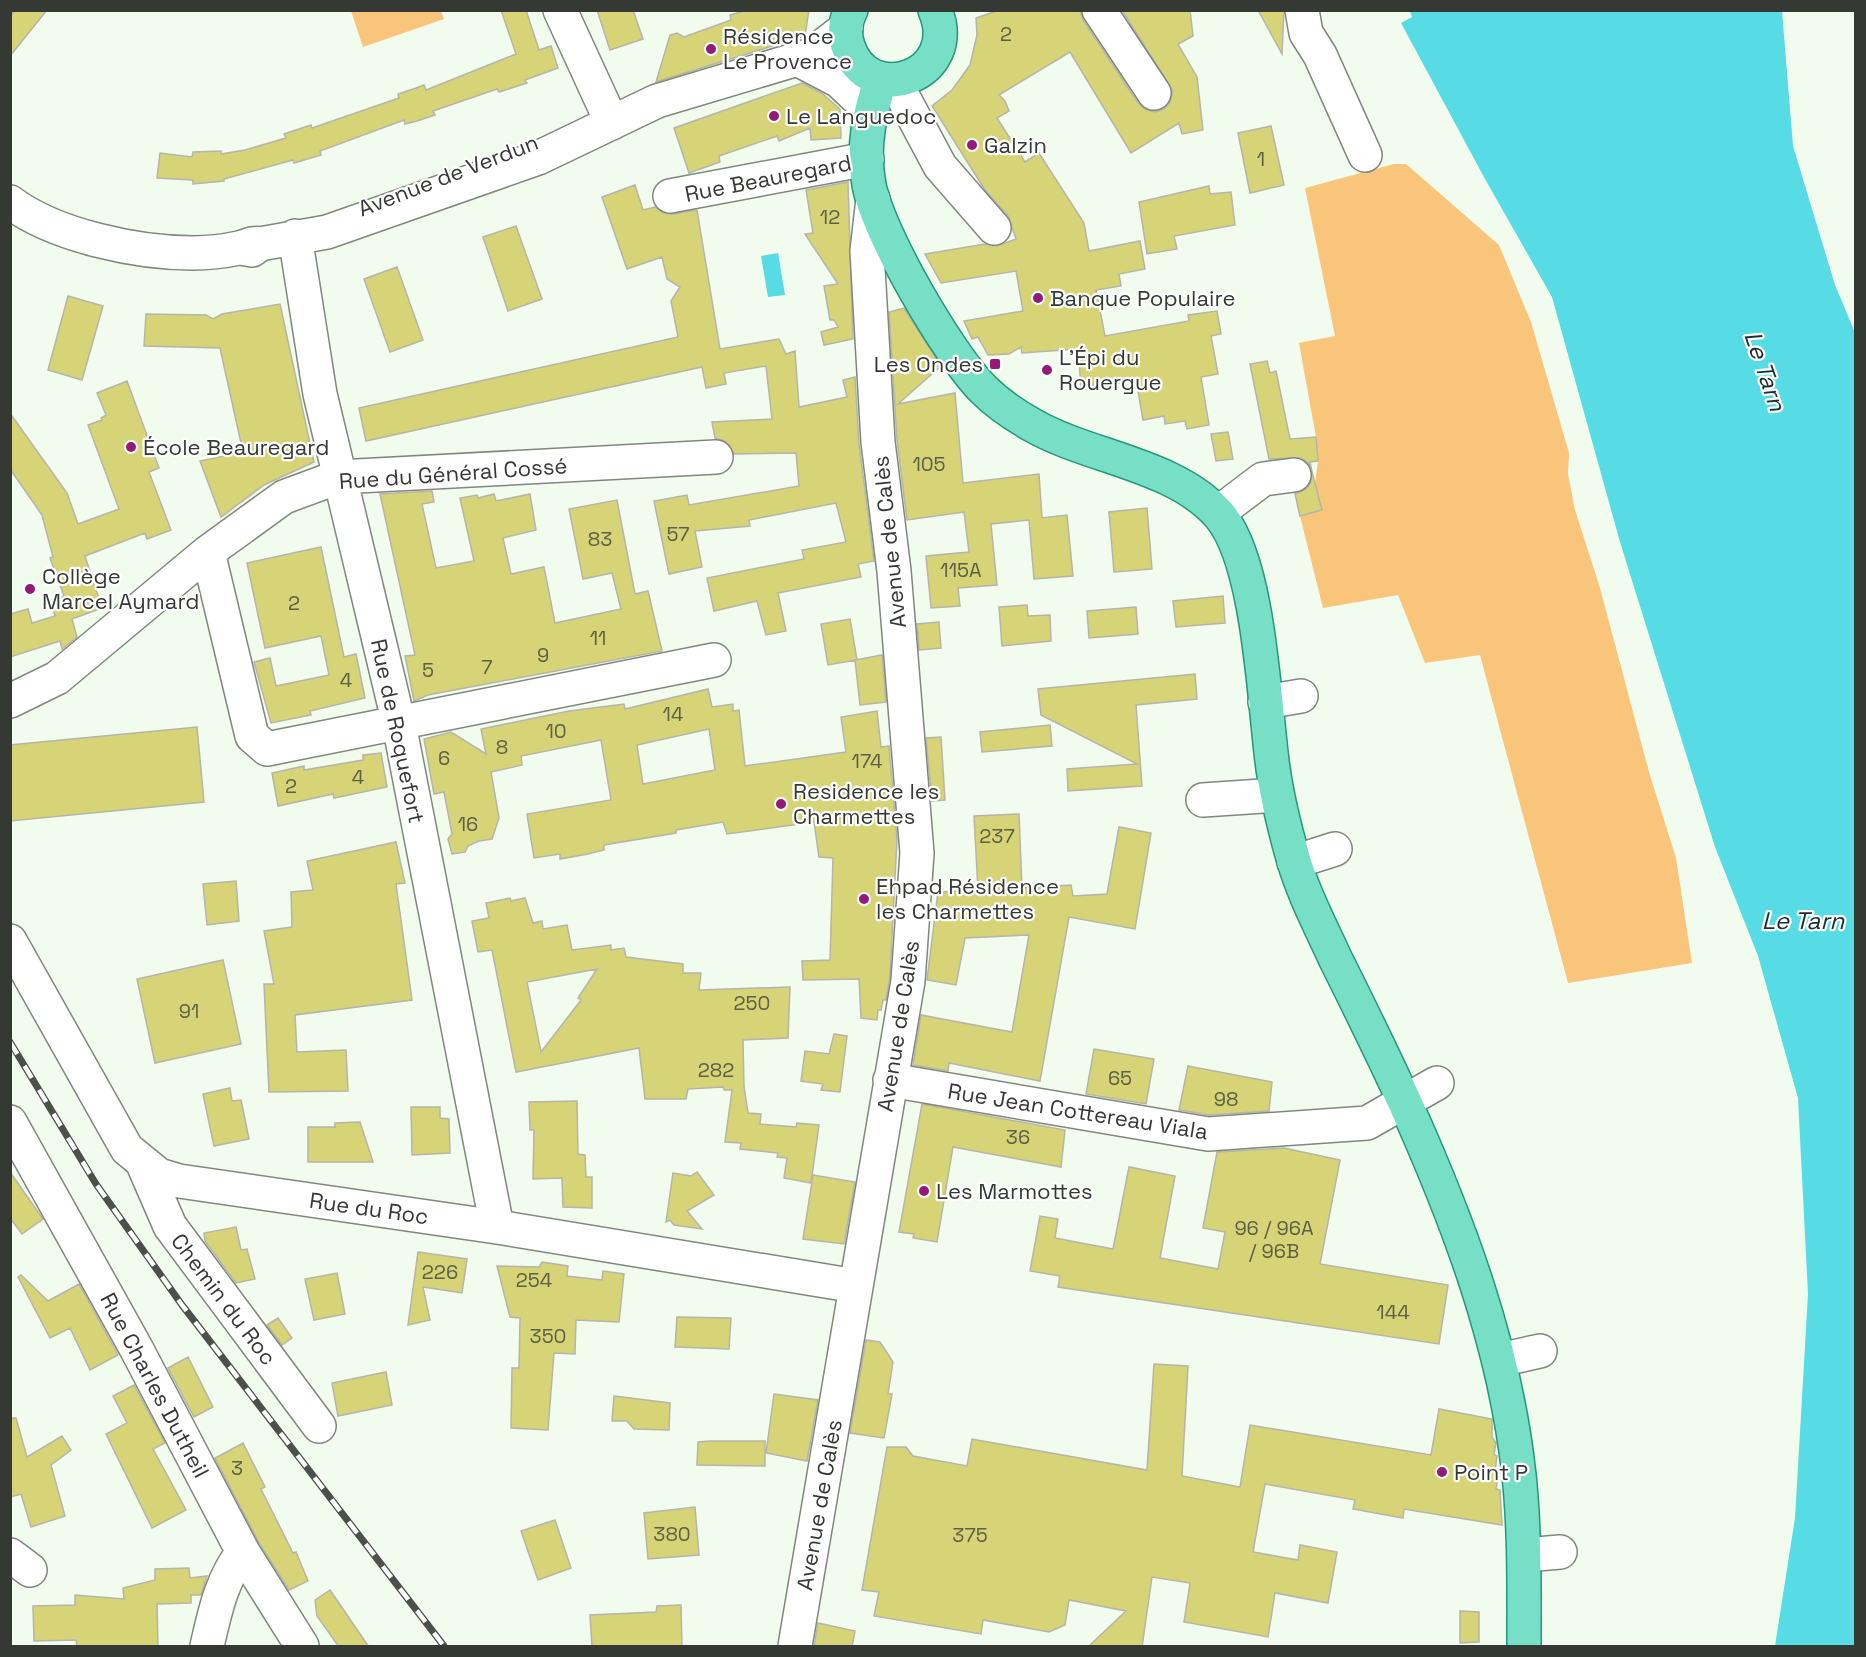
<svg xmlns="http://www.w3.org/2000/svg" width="1866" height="1657" font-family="'Space Grotesk',sans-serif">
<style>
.green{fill:#f9c57b}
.water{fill:#57dbe4}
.building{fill:#d7d377;stroke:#b5b5a8;stroke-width:1.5;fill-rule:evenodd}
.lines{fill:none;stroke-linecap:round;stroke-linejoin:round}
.minor-casing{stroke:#80887d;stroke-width:36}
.major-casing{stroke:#259779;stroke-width:36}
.minor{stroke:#fff;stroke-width:33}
.major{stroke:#77dfc5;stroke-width:33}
.rail-casing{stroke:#4b504a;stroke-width:7}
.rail{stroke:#fff;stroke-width:4.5;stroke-dasharray:14;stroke-linecap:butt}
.poi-dot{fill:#931b77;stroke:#fff;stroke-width:2}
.labels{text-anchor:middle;stroke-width:4.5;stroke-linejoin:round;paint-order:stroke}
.number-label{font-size:20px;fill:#5e6045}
.poi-label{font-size:22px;fill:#353934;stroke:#fff;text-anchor:start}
.street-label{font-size:22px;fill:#353934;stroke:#fff}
.water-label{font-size:24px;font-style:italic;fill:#182e30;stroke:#fff}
</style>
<rect width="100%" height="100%" fill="#f1fbee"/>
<path class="green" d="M351 11H441L444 19 363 47Z
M1394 164H1406L1499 245 1531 322 1569 453 1568 474 1575 510 1600 588 1649 772 1676 858 1692 963 1568 983 1480 655 1425 663 1398 595 1323 608 1293 488 1315 483 1318 461 1316 437 1299 343 1335 336 1305 188Z"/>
<path class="water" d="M1410 11H1782L1793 146 1835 285 1856 335 1855 1646H1775L1795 1518 1808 1294 1798 1098 1758 956 1715 847 1620 542 1552 297 1485 179 1401 23 1412 17Z
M778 253 785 295 768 297 761 256Z"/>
<path class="building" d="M15 10H47L10 56V17Z
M501 10H526L539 50 551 46 558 68 525 80 527 83 499 92 497 89 433 111 435 115 417 121 405 124 404 120 320 151 321 155 294 163 293 160 224 179V181L193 184V180L157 178 160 153 192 157 193 152 221 151V154L245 150 286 138 284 134 311 125 312 128 399 98 398 94 416 88 424 85 426 90 516 54Z
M597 10H633L643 39 610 50Z
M748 10H809L805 36 656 82 670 35 677 33 684 37 731 20 730 15Z
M999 10H1080L1083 20 1138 103 1145 109 1155 112 1164 109 1170 102 1173 91 1122 10H1190L1193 36 1178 44 1197 77 1203 130 1182 134 1179 123 1131 153 1070 52 999 95 1005 101 1009 111 997 118 1025 162 1039 153 1084 223 1089 251 1140 241 1145 269 1119 274 1121 286 1096 290 1105 336 1189 321 1188 315 1217 311 1221 334 1211 336 1218 374 1201 377 1209 425 1187 429 1185 421 1165 424 1164 416 1143 420 1136 379 1105 386V383L1081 387 1078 349 1022 353 1021 347 1009 354 988 355 978 337 972 339 964 321 1023 311 1016 271 941 283 925 254 985 244 997 246 1016 239 1008 216 985 190 932 106 952 90 970 65 977 35 976 18Z
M1258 10H1284L1282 54Z
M802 83 823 94 840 109 841 138 811 140 810 128 779 141 777 136 719 156 720 162 689 173 674 128Z
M1271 126 1284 185 1250 193 1238 133Z
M848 182 853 339 824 345 821 332 838 327 834 320H830L824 286 838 284 805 234 813 233 806 190Z
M635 185 643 210 655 207 663 213 673 214 697 210 720 349 779 339 786 354 795 351 799 407 847 397 843 380 855 377 859 444 874 561 858 564 861 577 778 593 786 631 766 635 757 601 714 611 707 578 804 559 802 550 846 542 836 503 749 520 750 526 695 531 702 567 669 574 654 501 687 495 689 505 799 486 796 453 734 454 725 441 715 438 712 422 772 419 766 366 724 373 726 384 706 388 702 367 366 441 359 408 678 337 671 301 680 287 667 279 662 257 627 269 602 197Z
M1209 186 1210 194 1231 192 1235 225 1174 236 1177 249 1147 254 1139 202Z
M516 226 542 299 508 311 483 237Z
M397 267 423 340 390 352 364 279Z
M68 296 103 306 82 380 48 370Z
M280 304 314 462 264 485 221 517 200 461 243 452 220 348 144 346 146 314 206 315 213 319 222 314Z
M904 308 941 366 898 404 955 393 963 483 1039 474 1042 518 1067 515 1073 576 1034 579 1029 520 991 524 997 585 958 588 960 606 931 608 926 556 969 552 964 512 907 520 897 440 889 312Z
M1267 361 1270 373 1276 371 1290 439 1316 437 1318 461 1310 462 1312 472 1308 463 1301 458 1269 459 1250 364Z
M127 381 159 468 149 472 171 530 147 539 145 533 85 556 102 608 72 619 77 637 62 649 60 641 10 657V614L28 609 32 623 55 616 51 600 64 596 50 558 53 557 42 515 10 469V413L67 493 78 524 119 509 88 425 102 420 101 418 106 415 97 393Z
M1228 432 1233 459 1216 461 1211 434Z
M1312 472 1322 510 1300 516 1295 494 1306 489 1311 482Z
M432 491 434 502 422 504 436 568 474 561 460 498 477 495 478 498 494 494 496 501 530 494 536 530 503 538 511 574 544 567 555 623 621 609 612 573 583 579 569 509 617 500 635 594 648 591 662 651 428 695 414 701 405 656 415 655 380 494Z
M1147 508 1152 569 1114 572 1109 512Z
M321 547 344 657 356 654 365 698 310 711 311 715 271 723 254 662 270 658 276 686 329 675 321 636 265 648 247 563Z
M1223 596 1225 623 1176 627 1173 601Z
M1027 605 1028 616 1050 615 1051 641 1002 646 999 607Z
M1136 607 1138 634 1089 638 1087 611Z
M850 619 857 660 828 665 821 624Z
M939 622 941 648 919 650 917 624Z
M882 655 886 702 860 705 855 660Z
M1195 674 1197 699 1136 705 1142 786 1068 791 1067 769 1137 764 1041 715 1038 689Z
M708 689 712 707 733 704V711L739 710 745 766 846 752 841 717 877 711 881 747 889 746 897 839 890 976 886 1000H883L881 1010H878L877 1020 861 1018 859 979 803 980 802 961 830 960 833 858 819 857 814 822 727 834 723 822 676 830V833L604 845V850L588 854 560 859V854L534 858 527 814 611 800 601 740 521 756 522 765 491 772 499 818 492 839 479 841 468 846 465 852 452 854 448 839 452 834 444 792 434 794 424 739 451 732 486 754 481 729 569 711 624 704 625 709ZM709 729 715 770 643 784 637 745Z
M1050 725 1052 746 982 752 980 732Z
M197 727 204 802 10 821V745Z
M941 737 945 800 932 801 926 738Z
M381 753 387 787 334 798 333 794 278 806 272 773 304 766V770L363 760V755Z
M1019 814 1022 888 1071 885 1073 896 1107 894 1119 827 1151 833 1135 929 1069 917 1040 1081 949 1063 948 1071 913 1065 921 1015 1012 1032 1029 935 965 938 956 985 927 980 938 892 978 890 974 816Z
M396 842 405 883 396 884 412 1000 295 1015 297 1052 346 1050 348 1091 269 1092 264 984H274L264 931 292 927 291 892 313 890 307 861Z
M236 881 239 921 207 925 203 884Z
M510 898 511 901 525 898 533 923 542 921 543 929 567 925 572 950 611 945V950L624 948 626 957 683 964V973H701L699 990 790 987 788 1038 743 1040 744 1086 748 1113 761 1114 760 1124 796 1127 797 1123 819 1125 811 1183 784 1178 787 1158 777 1157 778 1153 740 1149 741 1143 725 1142 732 1090H724L723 1087 688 1089 686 1099H645L639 1048 516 1072 492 950 478 952 472 921 489 918 486 903ZM597 969 578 998 581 1000 541 1052 527 982Z
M223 960 241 1044 155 1063 137 979Z
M834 1034 847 1036 840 1092 821 1090 823 1084 801 1081 805 1051 829 1054Z
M1094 1049 1154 1059 1146 1104 1086 1094Z
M1188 1066 1272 1082 1269 1111 1209 1115 1179 1110Z
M230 1088 232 1101 241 1100 249 1139 214 1146 203 1094Z
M577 1101 578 1154 585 1155 586 1177H592V1208L563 1207 562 1178 533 1179 534 1130H530L529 1102Z
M922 1104 1065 1130 1061 1167 953 1147 937 1242 913 1238 914 1234 899 1232Z
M411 1107H440V1118L449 1119 450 1153 412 1155Z
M360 1122 373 1162H308V1127H335V1123Z
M1284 1148 1340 1160 1320 1264 1448 1285 1439 1344 1058 1287 1060 1276 1030 1271 1040 1216 1058 1219 1055 1238 1113 1249 1129 1167 1175 1176 1160 1258 1218 1269 1225 1232 1203 1228 1217 1152Z
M10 1172 43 1219 22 1234 10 1218Z
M697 1172 714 1195 687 1211 702 1229 674 1225 670 1220 666 1222 673 1173 691 1176Z
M813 1175 855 1182 844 1244 803 1239Z
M236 1227 241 1250 247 1249 255 1279 236 1283 205 1241 204 1233Z
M418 1252 467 1259 462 1293 423 1287 430 1320 408 1325Z
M542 1262 568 1266 567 1276 602 1280 603 1271 624 1274 619 1322 576 1320 575 1354 554 1353 548 1430 511 1428 512 1368H519L520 1318 510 1317 497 1266 539 1267Z
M337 1273 345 1314 314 1320 305 1279Z
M21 1275 48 1301 79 1284 118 1355 90 1370 70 1328 50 1338 18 1277Z
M677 1317 731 1318 729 1349 675 1347Z
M278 1318 292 1338 282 1345 267 1325Z
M866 1340 880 1342 893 1362 888 1394H892L884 1438 850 1433Z
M188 1357 213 1407 194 1417 168 1368Z
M1154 1364 1188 1366 1182 1476 1240 1487 1250 1425 1431 1455 1439 1409 1492 1419V1437L1496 1443 1494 1454 1497 1456 1495 1472H1499L1496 1489 1500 1490 1502 1525 1404 1509 1403 1518 1353 1509 1355 1500 1265 1484 1253 1552 1298 1560 1300 1545 1337 1552 1328 1603 1275 1593 1268 1637 1184 1622 1190 1583 1152 1577 1142 1647H1088L1126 1611 1069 1600 1065 1625 1049 1632 983 1620 981 1634 874 1616 879 1592 862 1590 887 1447H906L913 1456 967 1466 972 1439 1147 1470Z
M386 1372 392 1405 338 1416 332 1383Z
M134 1385 165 1443 153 1449 186 1510 152 1528 106 1434 127 1423 113 1396Z
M774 1394 818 1400 807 1461 766 1453Z
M614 1396 670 1403 669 1430 634 1429 627 1421H612Z
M10 1418H16L27 1457 62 1436 71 1450 51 1465 65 1516 31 1527 21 1494 10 1497Z
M710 1441H765V1466L697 1465 698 1442Z
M243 1443 265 1487 261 1489 293 1553 296 1552 308 1581 289 1590 259 1543 215 1458Z
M695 1507 699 1555 648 1559 644 1513Z
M555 1520 571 1568 538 1580 521 1531Z
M189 1568 190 1578 207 1576 201 1595H191V1603L157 1604 158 1647H77L76 1640 34 1641 33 1606 75 1605V1595L124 1599 123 1588 155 1580V1569Z
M330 1590 369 1647H339L317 1616 315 1600Z
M681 1605 682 1647H592L590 1615 656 1612 657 1606Z
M1460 1611 1479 1612V1642L1460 1643Z
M818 1623 855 1631 852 1647H814Z"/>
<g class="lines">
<g class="minor-casing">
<path id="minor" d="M560 10 612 123
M1099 10 1154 93
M1302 10 1306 33 1320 55 1365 155
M797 59 839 81 870 110
M894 80 940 166 994 228
M670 196 867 159
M10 202C55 236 138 253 193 253 208 253 225 251 239 248 248 246 251 242 260 244
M295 236 320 394 399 724 497 1227
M241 248 252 250 260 244 327 232 538 158 657 101 811 55 846 28
M1218 513 1263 479 1294 475
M208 552 252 736 267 749 714 660
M10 701 57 678 208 552 284 497 338 477 716 457
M1265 702 1301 696
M1203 800 1277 795
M1294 862 1335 849
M10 941 127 1149 159 1175 179 1181 497 1227 856 1286
M890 1080 1208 1134 1367 1123 1437 1083
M10 1122 136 1348 243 1552 302 1646
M143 1164 170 1226 319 1426
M1499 1360 1540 1351
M10 1555 30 1570
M1525 1555 1560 1552
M207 1646C215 1612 221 1580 243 1552
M795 1646 908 981 917 853 894 571 878 442 867 251 873 199"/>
</g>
<g class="major-casing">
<path id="major" d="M851 10C845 21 844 35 848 46 868 109 963 76 935 10
M881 79C869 114 862 148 869 185 879 235 947 352 983 389 998 404 1016 416 1034 426 1091 458 1177 465 1220 516 1259 563 1264 698 1272 761 1276 794 1284 826 1293 858 1303 893 1320 925 1335 958 1359 1006 1383 1055 1406 1105 1459 1223 1505 1345 1519 1475 1525 1532 1524 1589 1524 1646"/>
</g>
<use href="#minor" class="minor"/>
<use href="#major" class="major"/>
<g class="rail-casing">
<path id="rail" d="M10 1042 96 1184 182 1305 444 1646"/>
</g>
<use href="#rail" class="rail"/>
</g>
<g class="poi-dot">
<circle cx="711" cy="49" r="6"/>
<circle cx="774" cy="116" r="6"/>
<circle cx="972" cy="145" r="6"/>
<circle cx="1038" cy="298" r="6"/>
<rect x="989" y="358" width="12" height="12" rx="3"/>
<circle cx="1047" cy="370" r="6"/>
<circle cx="131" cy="447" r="6"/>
<circle cx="30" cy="589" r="6"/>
<circle cx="781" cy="804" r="6"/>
<circle cx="864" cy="899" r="6"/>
<circle cx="924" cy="1191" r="6"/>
<circle cx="1442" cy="1472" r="6"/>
</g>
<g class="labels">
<g class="number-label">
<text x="1006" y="41">2</text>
<text x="1261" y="166">1</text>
<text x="830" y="224">12</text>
<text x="929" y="471">105</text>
<text x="678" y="541">57</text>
<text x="600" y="546">83</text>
<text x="961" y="577">115A</text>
<text x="294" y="610">2</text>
<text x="598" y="645">11</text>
<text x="543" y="662">9</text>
<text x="487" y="674">7</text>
<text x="428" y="677">5</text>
<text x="346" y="687">4</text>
<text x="673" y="721">14</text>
<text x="556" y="738">10</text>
<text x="502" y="754">8</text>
<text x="444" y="765">6</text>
<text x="867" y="768">174</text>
<text x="358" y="784">4</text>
<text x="291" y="793">2</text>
<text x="468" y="831">16</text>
<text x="997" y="843">237</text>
<text x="752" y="1010">250</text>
<text x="189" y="1018">91</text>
<text x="716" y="1077">282</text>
<text x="1120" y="1085">65</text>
<text x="1226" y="1106">98</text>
<text x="1018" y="1144">36</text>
<text x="1274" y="1235">96 / 96A<tspan x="1274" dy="23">/ 96B</tspan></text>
<text x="440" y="1279">226</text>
<text x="534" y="1287">254</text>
<text x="1393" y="1319">144</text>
<text x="548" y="1343">350</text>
<text x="237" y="1475">3</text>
<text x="672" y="1541">380</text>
<text x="970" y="1542">375</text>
</g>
<g class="poi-label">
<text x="723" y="44">Résidence<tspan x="723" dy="25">Le Provence</tspan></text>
<text x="786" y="124">Le Languedoc</text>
<text x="984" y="153">Galzin</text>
<text x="1050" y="306">Banque Populaire</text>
<text x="1059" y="365">L'Épi du<tspan x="1059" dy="25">Rouergue</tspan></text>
<text x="983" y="372" text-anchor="end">Les Ondes</text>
<text x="143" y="455">École Beauregard</text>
<text x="42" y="584">Collège<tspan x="42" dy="25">Marcel Aymard</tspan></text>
<text x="793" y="799">Residence les<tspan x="793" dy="25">Charmettes</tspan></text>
<text x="876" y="894">Ehpad Résidence<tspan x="876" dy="25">les Charmettes</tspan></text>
<text x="936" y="1199">Les Marmottes</text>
<text x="1454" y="1480">Point P</text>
</g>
<g class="street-label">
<text transform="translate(448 175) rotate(-21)" y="8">Avenue de Verdun</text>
<text transform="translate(768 178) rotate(-11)" y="8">Rue Beauregard</text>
<text transform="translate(453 473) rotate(-4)" y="8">Rue du Général Cossé</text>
<text transform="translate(889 542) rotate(-96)" y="8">Avenue de Calès</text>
<text transform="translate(398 731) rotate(78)" y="8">Rue de Roquefort</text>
<text transform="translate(898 1026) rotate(-81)" y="8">Avenue de Calès</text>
<text transform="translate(1078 1111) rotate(9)" y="8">Rue Jean Cottereau Viala</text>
<text transform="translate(369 1208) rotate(8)" y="8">Rue du Roc</text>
<text transform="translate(224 1299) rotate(53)" y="8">Chemin du Roc</text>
<text transform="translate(155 1385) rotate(62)" y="8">Rue Charles Dutheil</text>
<text transform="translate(819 1505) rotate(-80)" y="8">Avenue de Calès</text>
</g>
<g class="water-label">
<text transform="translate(1765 371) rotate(71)" y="8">Le Tarn</text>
<text x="1803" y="929">Le Tarn</text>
</g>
</g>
<rect width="1866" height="1657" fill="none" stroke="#353934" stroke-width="24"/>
</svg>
